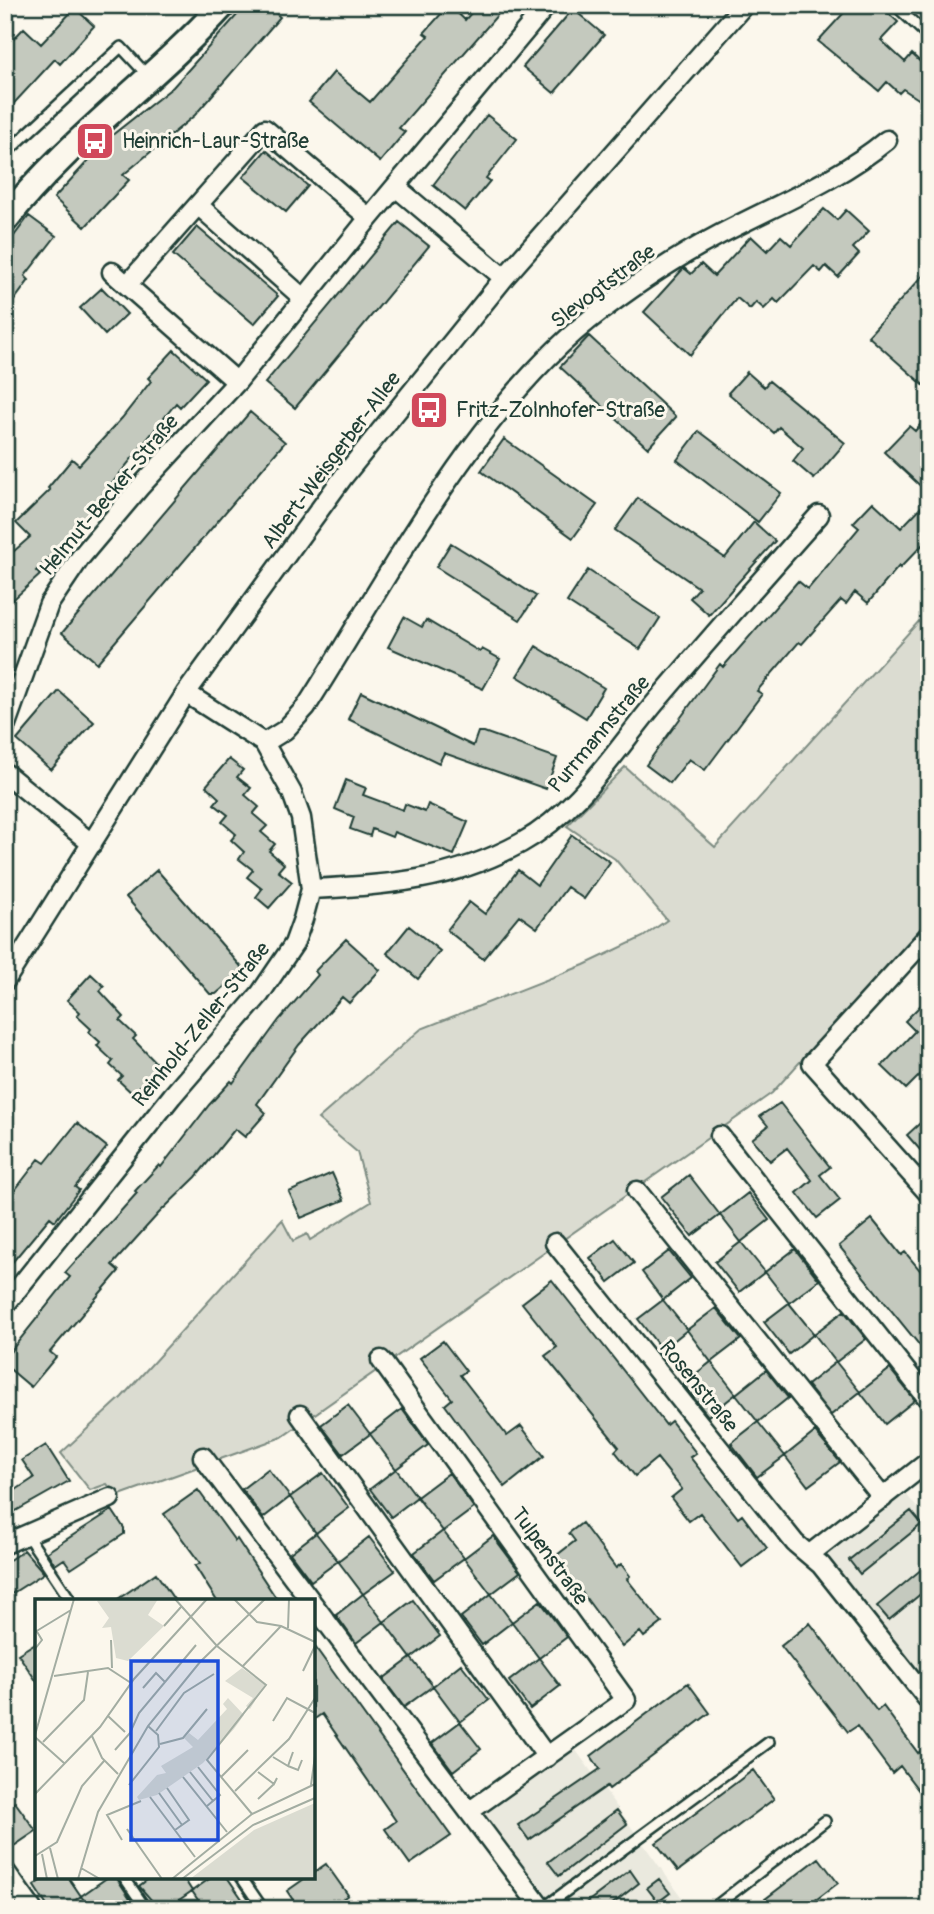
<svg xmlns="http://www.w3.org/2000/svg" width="934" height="1914" font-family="Pangolin,sans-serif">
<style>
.built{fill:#eae9de}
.green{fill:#dbdcd1;stroke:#7d8c82;stroke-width:2}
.building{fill:#c4c9be;stroke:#1f3d34;stroke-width:2}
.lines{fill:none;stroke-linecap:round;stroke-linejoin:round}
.service-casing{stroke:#1f3d34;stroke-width:14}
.minor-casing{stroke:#1f3d34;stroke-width:23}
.secondary-casing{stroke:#1f3d34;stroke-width:30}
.service{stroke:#fbf7ec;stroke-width:9}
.minor{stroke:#fbf7ec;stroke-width:18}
.secondary{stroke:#fbf7ec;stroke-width:24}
.labels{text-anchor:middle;stroke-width:6;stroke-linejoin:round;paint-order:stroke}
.poi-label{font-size:21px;fill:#1f3d34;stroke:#fbf7ec;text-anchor:start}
.street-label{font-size:21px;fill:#1f3d34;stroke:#fbf7ec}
.inset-road{fill:none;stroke:#a3ada2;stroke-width:2}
.view{fill:#1d4ed8;fill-opacity:0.15;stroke:#1d4ed8;stroke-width:3.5}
.inset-edge{fill:none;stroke:#1f3d34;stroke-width:3.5}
</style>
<rect width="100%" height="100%" fill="#fbf7ec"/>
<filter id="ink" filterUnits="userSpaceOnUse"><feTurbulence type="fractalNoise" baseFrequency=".0143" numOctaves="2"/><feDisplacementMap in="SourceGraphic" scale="14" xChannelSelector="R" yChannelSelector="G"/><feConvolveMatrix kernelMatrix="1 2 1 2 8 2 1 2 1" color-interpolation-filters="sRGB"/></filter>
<g filter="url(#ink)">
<path class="built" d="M899 1485 929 1523V1701L810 1554Z
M570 1742 639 1838 690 1909H542L470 1811Z"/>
<path class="green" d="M929 610V919L772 1093 282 1437 117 1496 107 1484 90 1490 61 1453 122 1397 282 1220 293 1241 307 1234 310 1240 371 1202 357 1152 318 1119 421 1029 584 965 643 937 667 920 615 859 567 826 625 767 715 847Z"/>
<path class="building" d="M246 5H267L280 17 195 115 123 175 129 180 85 227 54 198 111 136 173 87Z
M449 5 465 20 478 5H506L399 128 405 132 380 162 309 102 334 72 370 102 428 36 424 33Z
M851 5H879L898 22 881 40 905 62 912 54 929 70V106L903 89 899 93 887 82 879 91 818 41Z
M75 8 94 26 60 64 55 59 5 113V48L24 28 41 44Z
M573 9 604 35 554 93 523 67Z
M487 115 517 139 486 178 490 181 465 211 433 185Z
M266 150 308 186 286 212 243 177Z
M824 209 837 220 846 210 869 231 853 248 859 254 838 277 826 266 821 272 814 266 778 303 774 299 764 309 756 302 750 309 737 298 690 355 644 312 684 268 691 274 701 264 714 276 751 236 767 251 781 236 791 245Z
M29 216 56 236 25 276 29 280 5 313V248Z
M399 222 429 246 295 408 265 383Z
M197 227 278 296 254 324 173 255Z
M929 269V390L868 336Z
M102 288 127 314 105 335 80 308Z
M589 336 676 417 648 448 560 367Z
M174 350 206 379 180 407 176 403 71 535 36 571 40 575 5 607V559L30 537 16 523 50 490 48 488 72 459 79 465 122 418 151 381 148 378Z
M747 372 764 387 769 381 845 443 814 479 793 461 803 448 779 427 774 433 728 393Z
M250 412 285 442 97 663 62 633Z
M920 425 929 434V494L884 452 909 426 915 431Z
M699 431 781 493 758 522 677 460Z
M504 439 597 505 573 538 481 471Z
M638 498 725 558 754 522 775 541 709 615 690 598 699 588 615 530Z
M929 499V538L900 568 899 566 868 603 855 592 846 604 841 600 802 644 799 642 757 691 762 694 705 770 689 759 670 783 646 765 720 664 723 667 798 581 808 589 859 528 853 523 873 502 901 528Z
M451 543 536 596 520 620 436 567Z
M588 570 660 618 640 649 567 602Z
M404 617 422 627 426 620 480 652 482 649 500 659 483 689 388 647Z
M536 646 604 688 586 718 517 676Z
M59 691 94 722 51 770 17 740Z
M361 692 473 746 478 732H484L557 758 546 789 444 753 439 763 348 719Z
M229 759 243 770 237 777 251 788 245 795 259 807 253 814 267 826 261 832 275 844 269 851 284 864 278 871 292 882 269 908 256 897 262 889 247 877 253 870 239 859 244 852 231 840 236 834 222 822 228 815 214 804 219 798 206 786Z
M346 780 366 788 363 795 403 810 405 804 425 812 428 804 468 822 454 855 394 832 392 837 372 829 370 836 350 829 354 817 335 809Z
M572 835 610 862 584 899 567 887 537 928 519 915 483 959 447 930 469 902 485 914 518 870 537 885Z
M157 870 244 970 216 994H210L126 897Z
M409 926 440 951 418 979 387 953Z
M346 939 380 970 349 1003 342 997 299 1045 257 1104 266 1113 245 1137 235 1129 196 1177 159 1213 112 1265 119 1271 50 1352 56 1357 31 1387 5 1365V1358L70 1277 65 1273 137 1193 135 1191 159 1165 161 1167 209 1105 231 1081 233 1083 279 1020 318 975 315 971Z
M91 974 104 986 100 991 124 1017 120 1021 136 1036 133 1039 159 1066 133 1094 118 1080 122 1076 110 1065 113 1061 97 1046 100 1042 89 1032 91 1029 77 1016 80 1012 67 1000Z
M929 997V1066L906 1089 882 1066 915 1031 905 1021Z
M780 1103 830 1167 820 1175 840 1200 817 1218 797 1193 812 1180 787 1148 770 1161 752 1139 768 1126 760 1116Z
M929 1115V1160L907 1135Z
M77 1123 107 1147 75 1187 79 1190 55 1221 50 1217 5 1271V1203L39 1159 45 1163Z
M332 1173 344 1200 301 1218 289 1192Z
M689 1175 720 1215 692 1236 661 1197Z
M748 1193 769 1220 741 1242 720 1215Z
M872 1219 901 1255 905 1252 929 1281V1357L839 1246Z
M615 1239 634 1263 609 1282 590 1258Z
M741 1242 765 1272 739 1292 715 1262Z
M795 1249 819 1280 789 1303 765 1272Z
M669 1251 691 1278 663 1300 642 1272Z
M552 1280 666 1425 671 1421 696 1453 690 1457 738 1518 742 1515 767 1548 742 1567 700 1513 689 1521 671 1498 682 1489 657 1458 635 1476 615 1451 619 1447 545 1356 557 1347 522 1303Z
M663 1300 687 1330 662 1350 638 1319Z
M789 1303 814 1334 789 1354 764 1322Z
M716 1308 741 1339 711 1362 687 1330Z
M844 1311 866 1339 836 1362 814 1334Z
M443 1341 466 1371 460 1375 507 1436 521 1426 544 1456 505 1487 445 1405 452 1399 420 1358Z
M711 1362 736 1394 708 1416 683 1384Z
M836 1362 860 1392 831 1415 807 1385Z
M890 1369 915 1400 885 1424 860 1392Z
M766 1370 788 1398 758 1422 736 1394Z
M348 1405 370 1434 343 1454 321 1425Z
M402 1409 428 1445 396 1469 370 1434Z
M758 1422 785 1456 757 1477 731 1443Z
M815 1432 840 1462 808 1486 785 1456Z
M46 1445 69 1481 5 1517V1497L34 1478 22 1460Z
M268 1469 290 1497 263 1518 242 1489Z
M396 1469 417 1497 391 1517 370 1489Z
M323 1473 349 1508 316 1533 290 1497Z
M449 1473 474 1508 443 1531 417 1497Z
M198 1490 235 1541 237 1539 278 1601H217L195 1566 200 1563 164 1514Z
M112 1510 124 1528V1534L71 1569 64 1559 55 1565 47 1552Z
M911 1511 922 1524 860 1574 849 1560Z
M582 1523 616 1568 621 1564 630 1576 627 1579 662 1623 644 1637 640 1632 622 1647 569 1575 566 1577 552 1559 575 1541 569 1533Z
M443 1531 464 1558 434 1580 414 1553Z
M316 1533 338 1561 311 1581 290 1553Z
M493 1536 520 1572 491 1594 464 1558Z
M369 1537 395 1571 363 1594 338 1561Z
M24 1550 44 1573 5 1598V1563Z
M929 1563V1587L889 1620 877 1606Z
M156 1573 175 1601H115L137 1586Z
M363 1594 384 1622 356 1643 336 1615Z
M491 1594 512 1622 482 1645 461 1617Z
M413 1600 440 1636 411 1658 384 1622Z
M540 1601 567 1637 539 1658 512 1622Z
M810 1623 877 1711 883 1706 918 1753 929 1745V1804L900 1766 892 1773 857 1726 848 1732 781 1646Z
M37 1642V1682L18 1654Z
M313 1644 451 1836 410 1864 385 1829 396 1821 322 1714 313 1720Z
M411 1658 433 1686 404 1707 383 1679Z
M539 1658 560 1686 530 1709 509 1681Z
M461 1664 489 1700 460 1722 433 1686Z
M688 1683 710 1713 609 1789 607 1786 529 1840 518 1825 600 1769 591 1756Z
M460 1722 481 1749 453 1771 432 1743Z
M753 1770 774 1799 678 1871 656 1843Z
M15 1802 36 1831 5 1852V1809Z
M617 1810 627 1824 559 1876 548 1862Z
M819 1858 838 1883 804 1909H752Z
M326 1864 348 1895 328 1909H299L287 1891 307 1877H313V1873Z
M630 1870 639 1883 606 1909H578Z
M47 1877H68L81 1896 63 1909H49L34 1886Z
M108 1877H116L137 1909H90L81 1896Z
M151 1877H183L192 1891 166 1909H159L139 1886Z
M212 1877H227L249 1909H204L192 1891Z
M659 1879 670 1893 658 1902 647 1888Z"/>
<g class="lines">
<g class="service-casing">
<path id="service" d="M895 5 929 37
M5 154 121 47 148 76
M27 1535 71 1601
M124 1877 146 1909
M241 1877 263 1909
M542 1909 769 1742
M712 1909 825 1821"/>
</g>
<g class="minor-casing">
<path id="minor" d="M397 188 504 278
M198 205 303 298
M112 272 237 382
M127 285 265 129 369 218
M5 727 49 604 80 558 139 488 237 382 369 218 547 5
M264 743 285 730 306 707C388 579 478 402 602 310 638 283 677 257 717 236 775 205 836 182 887 140
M5 773 92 844
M311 889C389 885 451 881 521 843 578 812 615 751 655 703 709 639 764 577 819 515
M929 935 812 1063 929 1194
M5 981 186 693 344 476 504 278 744 5
M720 1136 929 1400
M637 1191 883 1498
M555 1243 795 1543 821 1565 929 1701
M5 1305 172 1096 260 994 294 944 303 919 311 889 301 818 292 793 264 743 186 693
M381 1360 626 1700 470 1811
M300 1415 547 1757
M203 1457 311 1601
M5 1544 110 1498
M810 1554 929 1461
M313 1604 542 1909
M5 1871 32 1909"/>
</g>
<g class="secondary-casing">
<path id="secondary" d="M5 220C69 139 154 81 223 5"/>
</g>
<use href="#service" class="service"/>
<use href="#minor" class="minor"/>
<use href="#secondary" class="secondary"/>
</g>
</g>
<defs>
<g id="bus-square" transform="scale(2.0125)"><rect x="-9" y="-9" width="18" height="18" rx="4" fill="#d1495b" stroke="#fbf7ec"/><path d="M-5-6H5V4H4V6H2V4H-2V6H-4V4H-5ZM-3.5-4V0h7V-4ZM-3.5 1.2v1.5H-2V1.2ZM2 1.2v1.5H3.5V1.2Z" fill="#fff"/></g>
</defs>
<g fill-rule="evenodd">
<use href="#bus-square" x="95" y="141"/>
<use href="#bus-square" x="429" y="410"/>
</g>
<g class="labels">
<g class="poi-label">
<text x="122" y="148">Heinrich-Laur-Straße</text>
<text x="456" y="417">Fritz-Zolnhofer-Straße</text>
</g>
<g class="street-label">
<text transform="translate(603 286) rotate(-37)" y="7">Slevogtstraße</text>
<text transform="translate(331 460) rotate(-53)" y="7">Albert-Weisgerber-Allee</text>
<text transform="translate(109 495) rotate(-50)" y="7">Helmut-Becker-Straße</text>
<text transform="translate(599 734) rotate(-50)" y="7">Purrmannstraße</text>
<text transform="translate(201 1024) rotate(-51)" y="7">Reinhold-Zeller-Straße</text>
<text transform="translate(699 1386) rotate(51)" y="7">Rosenstraße</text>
<text transform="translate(550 1556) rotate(54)" y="7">Tulpenstraße</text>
</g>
</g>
<g transform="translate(35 1599)">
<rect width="280" height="280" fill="#fbf7ec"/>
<path d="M66 0H123L113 16 129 27 93 62 81 59 76 28 67 29 74 19 62 2ZM207 69 230 86 215 110 211 107 218 99 190 82ZM193 99 209 116 199 130 168 164 122 196 104 201 102 198 122 176 131 174 126 167 158 148 149 139 154 134 163 141 192 110 188 105ZM280 204V280H155L219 231Z" fill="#dbdcd1"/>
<path class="inset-road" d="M140 0 182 47 231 86 172 161 217 215M199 0 222 23 246 27 280 43M129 27 146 8M253 29 254 0M0 33 36 11M76 41 77 69M0 50 7 41 1 31M207 68 246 27M268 72 280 47M19 77 73 69 96 84M108 89 121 74 130 83M73 117 90 133M238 122 252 99 280 114M121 132 149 94 179 75M0 136 39 0M57 137 67 159 83 175M0 138 29 164M8 143 49 101 53 73M125 145 148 139 172 110M80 151 95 134 104 114 161 46M238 158 253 167 258 153M253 167 263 171 267 161M163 168 185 196 172 207M155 173 178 202M223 173 239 185 242 179M148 178 192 233M186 178 213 151M94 186 124 148 123 136 113 127M276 186 280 157M132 189 154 221 140 231M200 192 254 140 280 99M124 194 147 226M0 195 65 128 99 80 172 0M115 198 160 258M223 200 239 185M92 230 127 280M87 241 72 216 106 202M15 249 23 280M7 255 12 280M0 257 22 243 47 187 69 162M46 269 65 280M43 280 63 213 113 127 165 63 230 0M137 280 217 215 280 185M147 280 218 226 280 199"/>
<path class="view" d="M96 62H183V241H96Z"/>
<rect width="280" height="280" class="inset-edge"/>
</g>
<rect width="934" height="1914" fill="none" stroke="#fbf7ec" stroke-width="28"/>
<rect x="14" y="14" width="906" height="1886" fill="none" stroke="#1f3d34" stroke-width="2.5" filter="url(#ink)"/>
</svg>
